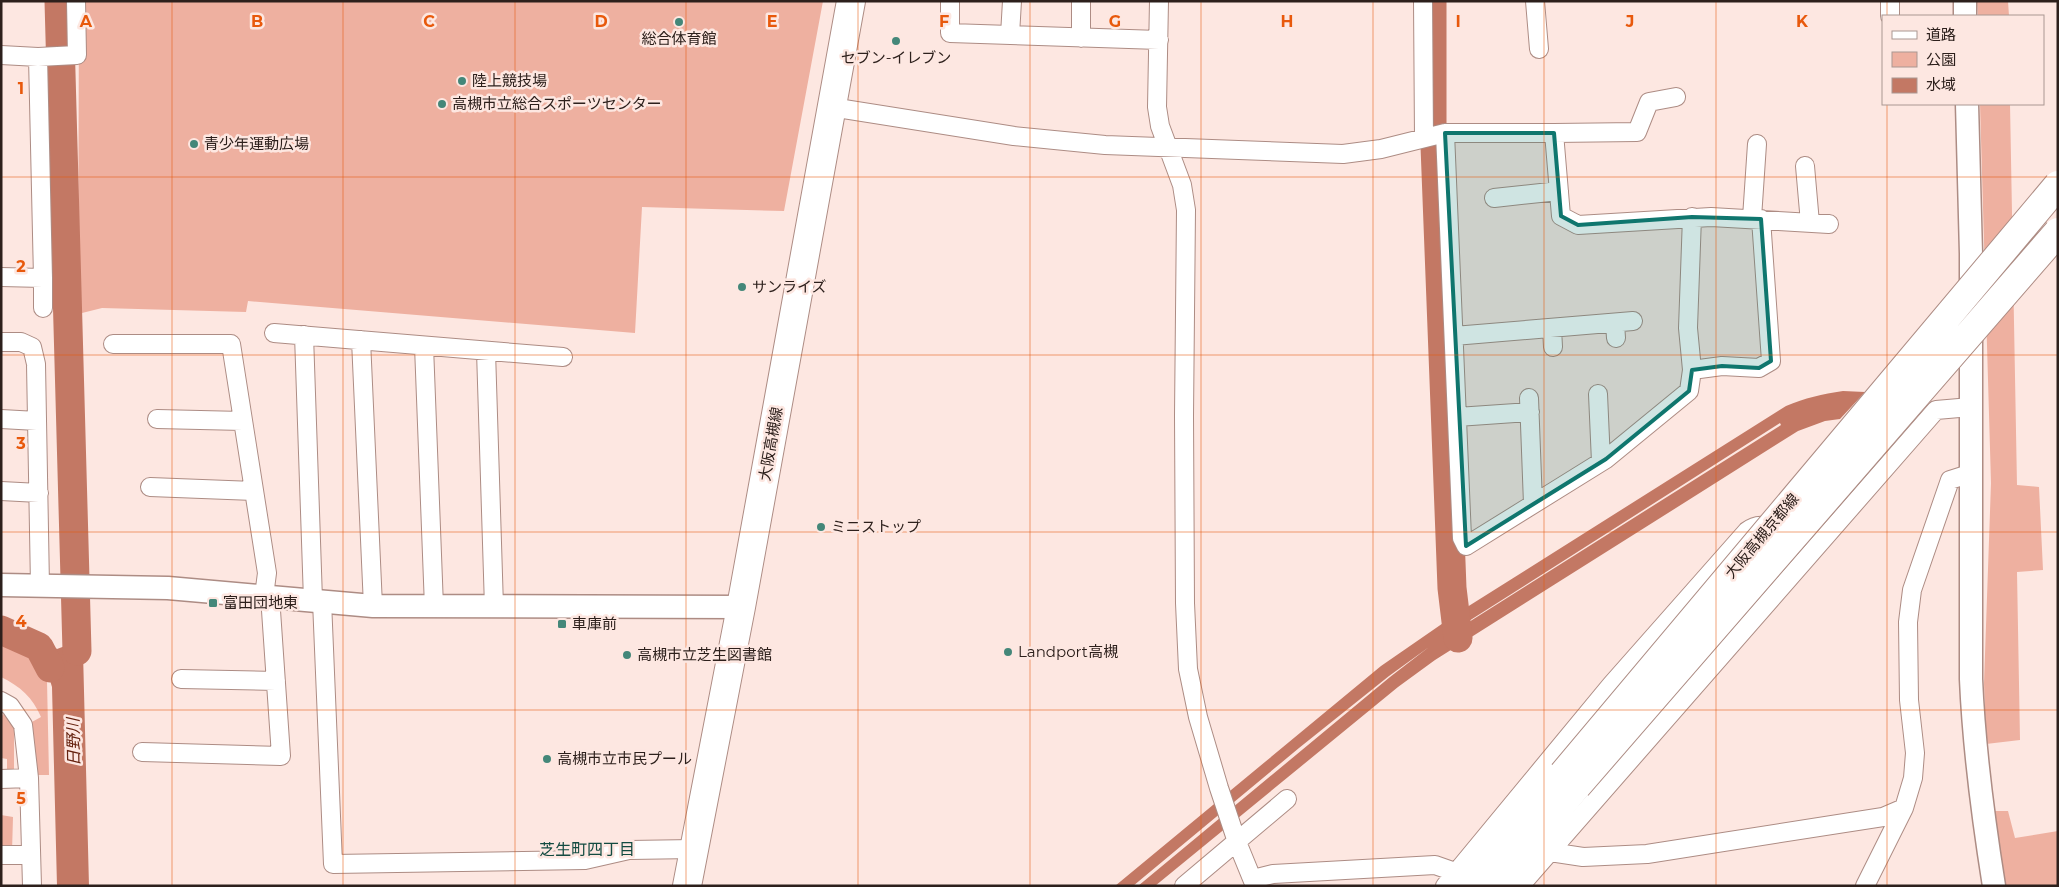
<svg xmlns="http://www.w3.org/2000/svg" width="2059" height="887" font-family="Montserrat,'Noto Sans JP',sans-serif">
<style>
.green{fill:#eeb0a0}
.water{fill:#c37864;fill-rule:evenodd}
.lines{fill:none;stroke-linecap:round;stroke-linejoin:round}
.river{stroke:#c37864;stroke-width:29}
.minor-casing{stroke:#ad8c84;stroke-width:20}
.tertiary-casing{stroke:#ad8c84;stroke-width:25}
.primary-casing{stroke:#ad8c84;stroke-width:30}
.minor{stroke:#fff;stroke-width:18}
.tertiary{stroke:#fff;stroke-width:22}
.primary{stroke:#fff;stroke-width:28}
.primary-bridge-casing{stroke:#ad8c84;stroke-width:30;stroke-linecap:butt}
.primary-bridge{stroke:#fff;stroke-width:28}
.marked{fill:#0f766e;fill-opacity:0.2;stroke:#0f766e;stroke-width:4;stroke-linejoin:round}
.grid{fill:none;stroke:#e8590c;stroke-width:1;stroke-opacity:0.55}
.poi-dot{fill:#448779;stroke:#fde7e1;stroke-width:2}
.labels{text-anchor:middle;stroke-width:5;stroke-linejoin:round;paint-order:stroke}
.poi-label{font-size:15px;fill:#2d201c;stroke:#fde7e1;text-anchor:start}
.street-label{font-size:15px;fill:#2d201c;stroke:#fde7e1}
.water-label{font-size:16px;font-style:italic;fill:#66210e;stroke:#fde7e1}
.neighbourhood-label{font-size:16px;fill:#134b41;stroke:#fde7e1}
.grid-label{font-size:16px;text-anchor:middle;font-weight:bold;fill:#e8590c;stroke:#fde7e1;stroke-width:5;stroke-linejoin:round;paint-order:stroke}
</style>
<rect width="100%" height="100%" fill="#fde7e1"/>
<path class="green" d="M79 1H823L784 211 642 207 635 333 248 301 246 312 102 308 78 314Z
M1977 1H2008L2009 16H1978Z
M1980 104H2010L2017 485 2039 487 2043 570 2017 572 2020 740 1986 744 1984 683 1991 483Z
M1 638 32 649 38 658 47 681 49 775H33L30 723 41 717C33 698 20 686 1 677Z
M3 714 12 722 14 726V776H7V759L1 758V718Z
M1993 811H2008L2015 838 2058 831V886H2004L1998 834Z
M1 815 13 817 12 852H1Z"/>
<path class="water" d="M1843 391 1865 392 1840 419 1825 421 1798 431 1435 660 1398 687 1155 886H1138L1390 677 1429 647 1389 676 1299 748 1133 886H1115L1381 666 1449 619 1450 616 1455 612 1456 614 1786 406C1805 398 1822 394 1843 391ZM1780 423 1781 425 1461 627V626Z
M67 612 82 613 89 886H57L52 687C46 665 42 656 23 642L29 630 57 649 65 646 68 640Z"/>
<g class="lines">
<path class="river" d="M59 1 77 651
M1432 1V126L1435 146 1452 588 1458 638
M1 630 39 647 50 668"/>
<g class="minor-casing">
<path id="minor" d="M950 1V33L1159 40
M1159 1 1157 107 1160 126 1182 185 1186 210 1184 416 1185 603 1188 669 1198 717 1219 788 1237 842 1255 886
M1423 1 1424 138
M1535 1 1539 49
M1890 1V16
M1010 35 1012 1
M1081 38V1
M1 55 38 57 77 55 76 1
M831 107 1014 136 1105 145 1343 154 1381 149 1445 133H1554L1561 216 1578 225 1711 217 1829 224
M1445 133 1462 538 1466 546 1606 459 1689 391 1692 370 1688 328 1692 217
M1554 133 1637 132 1649 102 1676 97
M1805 166 1810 223
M1494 198 1559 191
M1752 218 1757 144
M1 277 43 278 38 57
M43 278V308
M1615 323 1616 338
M1552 328 1553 347
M274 333 563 357
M304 335 313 600
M1454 336 1633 321
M361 340 373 606
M1 342H21L32 347 36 364 40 586
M113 344H231L267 573 264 596
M424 346 434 607
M486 351 494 607
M1692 370 1722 366 1759 368 1771 361 1761 219
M1598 394 1601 462
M1529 398 1533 504
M1457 417 1530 412
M1 419 37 421
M157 419 243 421
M150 487 254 491
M1 491 39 493
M322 601 333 864 585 860 629 850 694 849
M181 679 276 681
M1 701 10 706 23 725 29 778 32 886
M142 752 281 756 270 596
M1 779 29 778
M1550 852 1583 857 1647 854 1883 817 1904 808
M1 855H31
M1253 879 1273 874 1435 865 1455 872
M1184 886 1287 799
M1445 886 1611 685 1747 531C1756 524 1766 524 1775 530
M1520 886 1936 410 1971 407
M1865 886 1904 808 1913 778 1915 753 1909 700 1908 622 1912 590 1950 480 1972 473"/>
</g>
<g class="tertiary-casing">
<path id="tertiary" d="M1965 1V16
M1967 104 1971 254V679C1974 749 1983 817 1994 886
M1 585 168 588 373 606 741 607"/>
</g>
<g class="primary-casing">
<path id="primary" d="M687 886 741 607 851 1
M1466 886 1563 774
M1494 886 1577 786"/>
</g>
<use href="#minor" class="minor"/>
<use href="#tertiary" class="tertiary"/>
<use href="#primary" class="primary"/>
<g class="primary-bridge-casing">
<path id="primary-bridge" d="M1563 774 2058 185
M1577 786 2058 232"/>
</g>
<use href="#primary-bridge" class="primary-bridge"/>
</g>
<path class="marked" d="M1445 133H1554L1561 216 1578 225 1692 217 1761 219 1771 361 1759 368 1722 366 1692 370 1689 391 1606 459 1466 546Z"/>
<path class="grid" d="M172 1V886M343 1V886M515 1V886M686 1V886M858 1V886M1030 1V886M1201 1V886M1373 1V886M1544 1V886M1716 1V886M1887 1V16M1887 104V886M1 177H2058M1 355H2058M1 532H2058M1 710H2058"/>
<g class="poi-dot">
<circle cx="679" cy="22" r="5"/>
<circle cx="896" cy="41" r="5"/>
<circle cx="462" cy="81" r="5"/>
<circle cx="442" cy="104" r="5"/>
<circle cx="194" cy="144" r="5"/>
<circle cx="742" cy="287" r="5"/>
<circle cx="821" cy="527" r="5"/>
<rect x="208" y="598" width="10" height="10" rx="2.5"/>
<rect x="557" y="619" width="10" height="10" rx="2.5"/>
<circle cx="1008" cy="652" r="5"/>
<circle cx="627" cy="655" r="5"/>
<circle cx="547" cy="759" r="5"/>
</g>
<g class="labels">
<g class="poi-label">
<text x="679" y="44" text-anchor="middle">総合体育館</text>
<text x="896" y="63" text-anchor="middle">セブン-イレブン</text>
<text x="472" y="86">陸上競技場</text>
<text x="452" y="109">高槻市立総合スポーツセンター</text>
<text x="204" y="149">青少年運動広場</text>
<text x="752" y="292">サンライズ</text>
<text x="831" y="532">ミニストップ</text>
<text x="223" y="608">富田団地東</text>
<text x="572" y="629">車庫前</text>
<text x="1018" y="657">Landport高槻</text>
<text x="637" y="660">高槻市立芝生図書館</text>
<text x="557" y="764">高槻市立市民プール</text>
</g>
<g class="street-label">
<text transform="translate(771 444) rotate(-80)" y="5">大阪高槻線</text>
<text transform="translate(1762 536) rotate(-50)" y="5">大阪高槻京都線</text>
</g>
<g class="water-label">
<text transform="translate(73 742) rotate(-91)" y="6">日野川</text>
</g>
<g class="neighbourhood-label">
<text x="587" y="855">芝生町四丁目</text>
</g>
</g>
<g class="grid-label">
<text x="86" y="27">A</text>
<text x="257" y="27">B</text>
<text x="429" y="27">C</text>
<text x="601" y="27">D</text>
<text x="772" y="27">E</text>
<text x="944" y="27">F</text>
<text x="1115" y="27">G</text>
<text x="1287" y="27">H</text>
<text x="1458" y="27">I</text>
<text x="1630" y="27">J</text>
<text x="1802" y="27">K</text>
<text x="21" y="94">1</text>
<text x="21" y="272">2</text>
<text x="21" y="449">3</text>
<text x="21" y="627">4</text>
<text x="21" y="804">5</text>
</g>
<rect width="2059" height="887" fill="none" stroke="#2d201c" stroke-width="5"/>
<rect x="1882" y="15" width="162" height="90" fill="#fde7e1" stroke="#aa9792"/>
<rect x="1892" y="31" width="25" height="8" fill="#ffffff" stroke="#aa9792"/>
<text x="1926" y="40" font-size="15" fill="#2d201c">道路</text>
<rect x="1892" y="52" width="25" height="15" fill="#eeb0a0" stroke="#aa9792"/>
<text x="1926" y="65" font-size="15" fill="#2d201c">公園</text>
<rect x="1892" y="78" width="25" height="15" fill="#c37864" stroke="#aa9792"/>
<text x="1926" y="90" font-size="15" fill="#2d201c">水域</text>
</svg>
